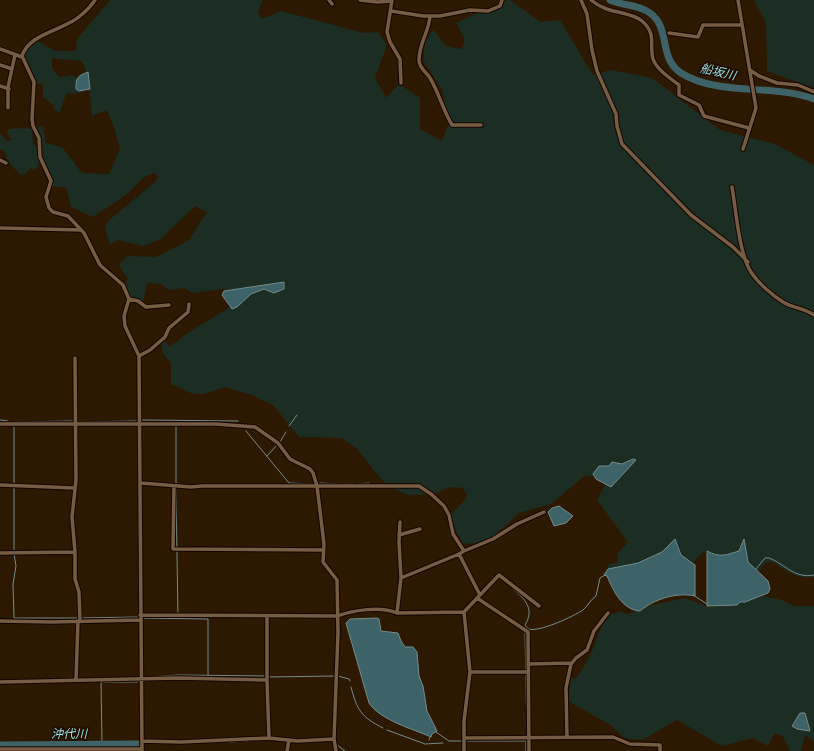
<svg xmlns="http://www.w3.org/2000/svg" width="814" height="751" font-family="Rubik,'Noto Sans JP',sans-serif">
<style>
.green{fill:#1c2d24}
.water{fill:#3d6368;stroke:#758b8a}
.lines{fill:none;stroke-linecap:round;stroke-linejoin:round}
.stream{stroke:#758b8a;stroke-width:1}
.river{stroke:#3d6368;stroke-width:7}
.street-casing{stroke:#150400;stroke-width:5.5}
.street{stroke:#755c43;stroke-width:3.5}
.labels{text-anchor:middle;stroke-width:4;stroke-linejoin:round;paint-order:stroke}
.water-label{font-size:12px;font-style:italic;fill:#95dee8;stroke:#230f00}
</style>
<rect width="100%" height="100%" fill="#2d1901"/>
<path class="green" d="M110 0H263L258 12 262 19 281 11 364 33 378 32 387 45 375 78 386 98 399 84 420 98V129L442 141 448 125 442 90 423 60 425 41 433 30 446 46 462 49 465 40 456 23 478 13 496 11 506 0H510L540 22 560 20 593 75 611 70 652 78 720 130 775 144 814 165V577C800 580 784 571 774 562L764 563 759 572 747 562 744 540 739 551C726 556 720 557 707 551L702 553 693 563C683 558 678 554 677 542L673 540 662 552 638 563 608 569V564L617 563 618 553 628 542 597 500 604 487 605 477 584 476 551 504 519 513 487 542 463 544 453 526 451 514 465 500 467 495 463 488 450 487 434 494 408 495 390 487 379 477 357 449 342 438 299 437 273 405 252 395 225 387 204 394H193L171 384V364L163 353 161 342 164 340 170 347 186 334 247 297 243 292 222 289 193 293 184 288 169 290 161 284 147 283 143 302 130 298 125 284 128 279 119 265 127 256 156 257 174 248 189 240 207 212 195 206 161 239 144 246 118 240 110 245 105 229 108 221 156 181 158 177 155 173 144 177 126 195 93 217 71 207 67 188 52 186V177L41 157V141L37 128 43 126 46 143 62 147 82 173 109 174 120 149 113 124 107 110 92 116 88 77 82 61 52 58V68L59 77 73 75 76 77 77 89 83 91 80 93 66 94 60 112 54 110 53 105 43 97V83L37 84 24 58 26 50 38 41 55 51H76L77 39Z
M754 0H814V88L767 71 766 23Z
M24 128 32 129 33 144 39 148 40 162 35 170 31 168 22 176 8 162 5 151 0 149V133L7 141 12 140 7 133 9 129Z
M763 596 782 600 794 606H814V742L805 735 801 751H790L783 736 775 733 768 746 753 738 722 746 677 720 642 740 624 738 612 726 568 701 571 678 576 679 590 656 606 616 621 611 628 614 648 606 685 598 708 607 737 605 740 601 745 602Z"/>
<path class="water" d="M88 72 90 89 79 91 76 89C76 78 77 76 88 72Z
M284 282V289L274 293 264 289 251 294 237 307 232 309 222 295 224 291Z
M633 459 636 460 611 487 596 479 593 474 599 466H609L612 462 622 464Z
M559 506 573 516 566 523 554 526 548 512 552 508Z
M675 539 681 555 695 565V596C677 592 654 599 640 611 622 610 613 590 607 576L604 575 608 569 638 563 662 552Z
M744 539 748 562 768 581 770 589 768 593 745 602H740L737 605 707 606V551C720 558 726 555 739 551Z
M377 618 379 619 381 631 398 633 401 641 405 647H413L417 652 419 676 423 686 427 711 437 731 432 734 431 737C414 729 381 721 369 703L346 623 350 619Z
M800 713H805L810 731 797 729 792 726Z"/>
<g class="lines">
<path class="stream" d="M0 420 8 421
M142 420 238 421
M14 422 73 421
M77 422 137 421
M176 426V485
M289 426 297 415
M246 431 289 483 313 484
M280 442 286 432
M267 456 276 446
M320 483 337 484
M340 484H355
M359 484 369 483
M176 488 178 618
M14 551V426
M14 554 16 566 13 584 14 618H79
M756 569 765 558H769C785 564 794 579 814 575
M513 589C525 599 535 609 525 625L528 629 525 633 527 736
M693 595 707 604
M82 618 139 617
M142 618 208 619V676
M528 629C539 633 574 616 583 610 588 606 590 600 596 596L600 578 605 575
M338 676 349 679 350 681
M151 677 178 675 266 676
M269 677 335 676
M351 687C357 710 361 717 383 728
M387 730 425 744 443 743
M436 732 449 741H463
M260 740H270
M429 740 430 737
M466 741H526V751
M230 742 248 741
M192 743H198
M102 744 101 682H137L139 681
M337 745 345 751"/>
<path class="river" d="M610 0C623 6 638 4 650 13 671 28 658 58 681 73 717 96 775 84 814 99
M0 745 139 744"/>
<g class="street-casing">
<path id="street" d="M95 0C90 8 78 19 69 23 53 32 28 37 22 56L34 82 32 119 33 126 39 138 40 157 51 181 46 197 49 208 53 212 68 216 84 233 100 265 123 285 129 299 124 316 125 326 139 356 142 751
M329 0 332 4
M360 0 377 2 392 1
M392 0 387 32 390 42 400 59 401 83
M581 0 587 14 592 50 597 71 616 114 617 126 622 144 691 215 733 247 748 262
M591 0C608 15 629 10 642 21 657 34 649 45 653 59 657 70 670 78 679 85V95L699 105 704 116 749 128
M738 0 756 108 743 149
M391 11 423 16H440L470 10 488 11 500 6 502 0
M430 16C429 32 419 43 419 60 419 68 426 72 430 78 439 93 443 110 452 125H481
M669 33 698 37 703 25H742
M0 49 22 57
M0 65 12 69
M750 70 759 76 777 83 798 85 814 92
M0 86 9 89
M8 108V87L15 55
M0 160 6 163
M732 187C736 210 739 254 751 272 758 283 772 295 783 302 792 308 805 308 814 315
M0 228 81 230
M129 299 138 301 146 307 169 305
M139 356 150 350 165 337 169 328 188 312 189 304
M75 358 76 480 72 517 75 552V579L79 592 80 621
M0 424H216L255 427 278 443 290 459 310 469 313 473 317 486 324 544 323 562 337 580 338 632 334 739 336 751
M0 485 75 488
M174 486 173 549 323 550
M399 535 420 529
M464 551 493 539 517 524 544 512
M0 553 75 552
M401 578 459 554
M480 595 499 575 539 606
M477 598 528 632 529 751
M397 613 401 578 399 542 400 522
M140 615 337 616C354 610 381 606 397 613L464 612 480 595 459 554 464 551 453 534 449 515 444 506 431 494 419 486H202L191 487 141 483
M267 616V680L269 738
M0 621 52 622 140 620
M528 664 572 663
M470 672H528
M76 680 78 621
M0 682 178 678 267 680
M567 737 566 688 571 664 576 658 587 650 594 631 608 613
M464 738 613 737 630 744 660 745V751
M142 741 181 742 269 738 297 741 334 739
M0 749H142
M287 751 289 740
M464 751V721L470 672 464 612"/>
</g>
<use href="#street" class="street"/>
</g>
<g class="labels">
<g class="water-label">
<text transform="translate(718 72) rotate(13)" y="4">船坂川</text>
<text x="69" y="738">沖代川</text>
</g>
</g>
</svg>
